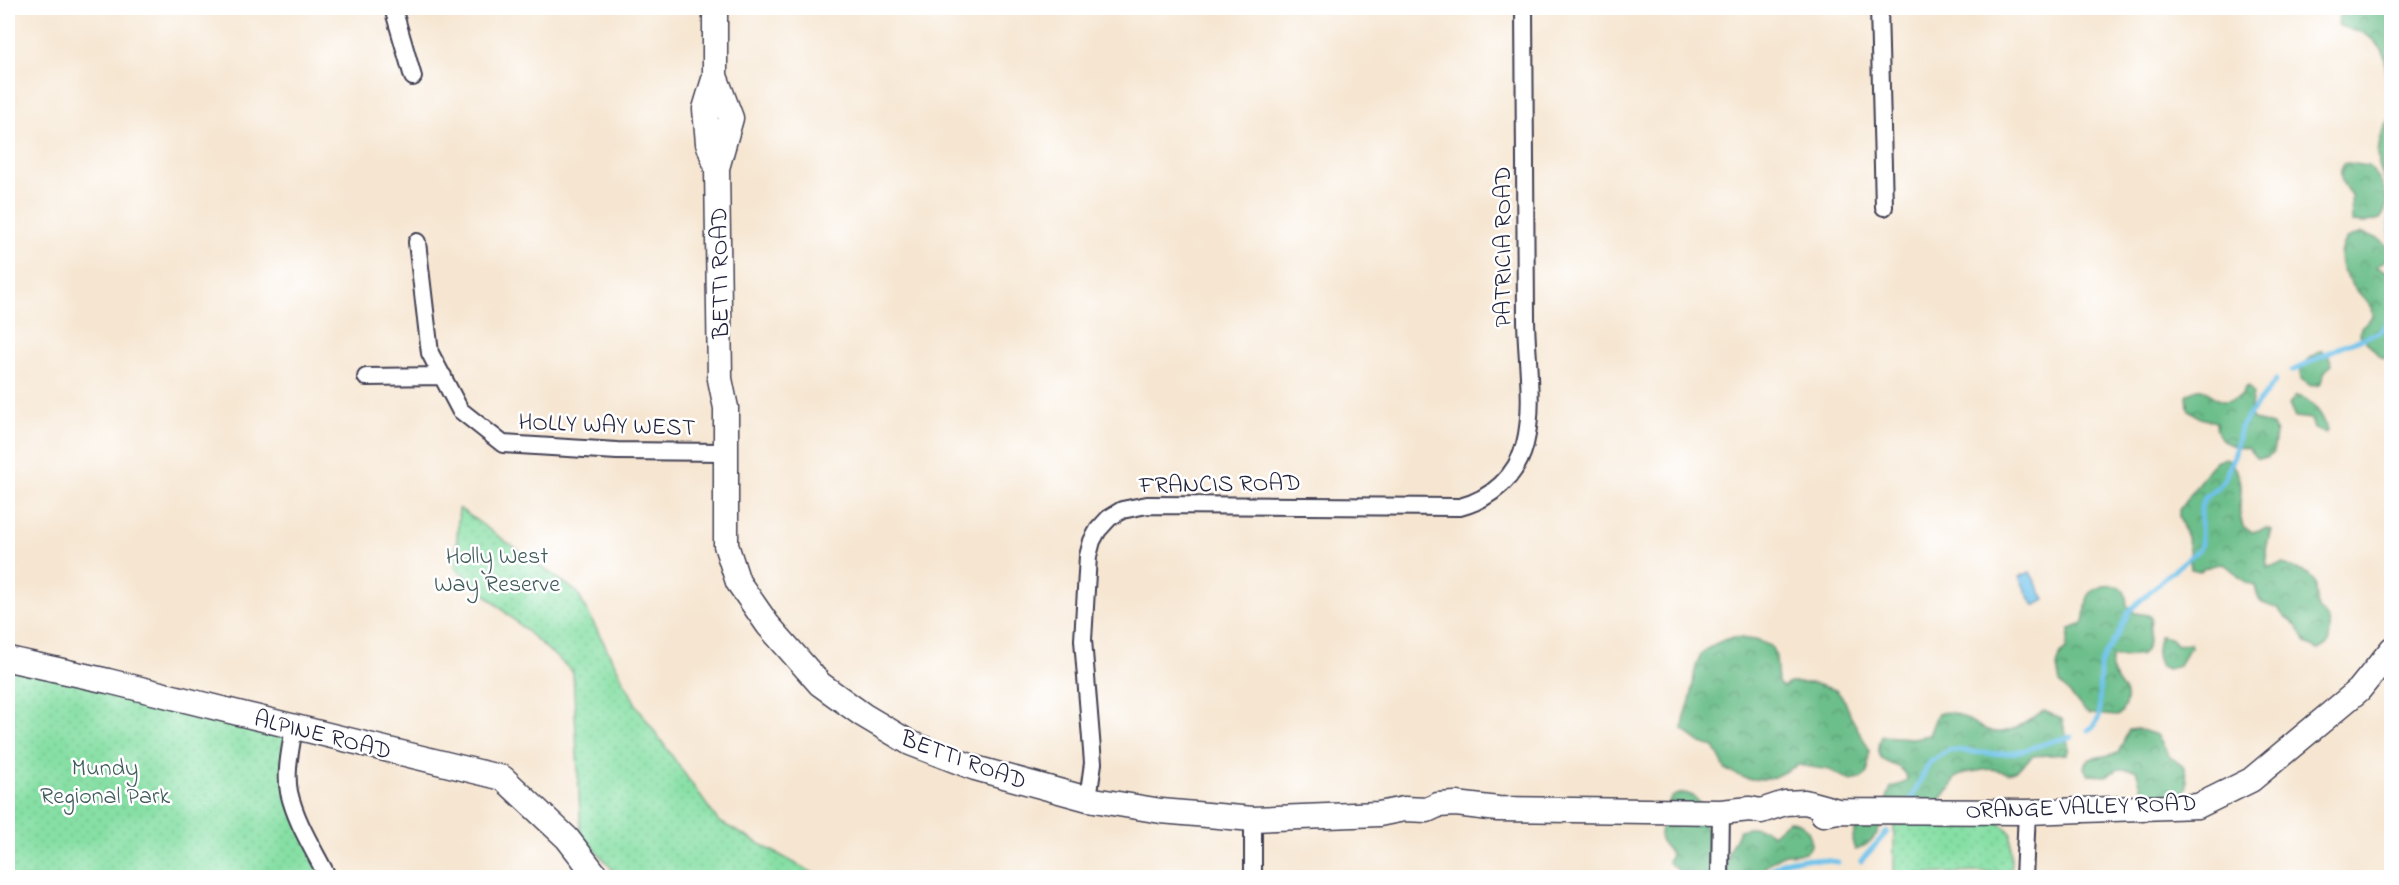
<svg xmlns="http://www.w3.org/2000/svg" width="2399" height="885" font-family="'Indie Flower',sans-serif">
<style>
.forest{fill:url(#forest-crowns);stroke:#477062;stroke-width:1.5}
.park{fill:url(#park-dots);stroke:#548070;stroke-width:1.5}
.water{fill:#6fc3eb;stroke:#487293;stroke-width:1.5}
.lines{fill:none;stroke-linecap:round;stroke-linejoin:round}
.stream{stroke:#6fc3eb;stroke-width:5}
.street-casing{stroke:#423f52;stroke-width:20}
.secondary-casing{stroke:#423f52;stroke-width:27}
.street{stroke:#fff;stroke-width:16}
.secondary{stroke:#fff;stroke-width:24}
.labels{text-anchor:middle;stroke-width:5;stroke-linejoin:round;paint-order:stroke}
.street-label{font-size:24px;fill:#22223b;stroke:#fff}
.park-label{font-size:24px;fill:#405b5a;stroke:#fff}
</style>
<defs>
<pattern id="forest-crowns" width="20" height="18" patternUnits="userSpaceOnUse" patternTransform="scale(1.5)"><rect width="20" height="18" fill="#6cbe8a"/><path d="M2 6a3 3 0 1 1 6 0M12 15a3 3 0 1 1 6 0" fill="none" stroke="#589a72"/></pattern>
<pattern id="park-dots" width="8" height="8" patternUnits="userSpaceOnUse" patternTransform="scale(1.5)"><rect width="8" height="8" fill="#86dfa4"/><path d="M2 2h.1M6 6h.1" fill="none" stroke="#73bf8e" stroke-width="1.8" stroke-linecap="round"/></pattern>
</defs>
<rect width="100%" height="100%" fill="#fff"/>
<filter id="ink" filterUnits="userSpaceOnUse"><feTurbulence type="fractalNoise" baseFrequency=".0167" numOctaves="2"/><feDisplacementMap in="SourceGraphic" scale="12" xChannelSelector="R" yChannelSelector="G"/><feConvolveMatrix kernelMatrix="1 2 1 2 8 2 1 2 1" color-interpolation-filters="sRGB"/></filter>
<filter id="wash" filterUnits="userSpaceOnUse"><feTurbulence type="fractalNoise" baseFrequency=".008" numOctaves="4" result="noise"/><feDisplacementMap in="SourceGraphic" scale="24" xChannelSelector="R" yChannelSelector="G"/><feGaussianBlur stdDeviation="1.35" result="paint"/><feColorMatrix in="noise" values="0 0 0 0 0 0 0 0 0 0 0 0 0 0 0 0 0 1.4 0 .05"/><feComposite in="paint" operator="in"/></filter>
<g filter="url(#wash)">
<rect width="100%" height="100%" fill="#f6e6d1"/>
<path class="forest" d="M2345 8H2391V90C2381 76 2390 62 2382 50 2378 44 2366 33 2360 32 2352 30 2344 31 2338 25L2339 18Z
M2391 117 2392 189H2391C2372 168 2376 139 2391 117Z
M2348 163 2368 166C2382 180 2395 201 2380 219L2364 223 2352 222 2351 195C2343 185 2337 177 2343 164Z
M2362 233C2373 236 2392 243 2391 256L2376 267 2391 273V362L2379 356 2360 335 2361 327 2373 316 2372 307C2356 289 2328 265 2346 239Z
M2319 351H2323C2328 355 2332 359 2332 365L2325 371 2320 385 2311 386 2301 379C2297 365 2309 360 2319 351Z
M2249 386 2253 393C2249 420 2247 419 2273 425L2276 434 2273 453 2266 458H2256L2248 448C2230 447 2216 442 2216 422L2200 418 2188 409 2187 395C2206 379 2207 398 2223 401 2229 402 2236 398 2242 395L2245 388Z
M2296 396C2310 397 2325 416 2327 431L2325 433 2314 429 2311 419 2295 417 2289 404Z
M2226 458C2255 485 2231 502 2244 528L2252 532 2266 528 2271 530 2266 549 2267 567 2284 564 2308 574 2314 580 2316 587 2318 609C2332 619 2332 628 2328 644L2318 650 2306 644C2303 636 2299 629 2293 622 2287 617 2282 617 2279 609 2262 603 2259 605 2255 585 2229 581 2235 551 2200 571L2191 569 2188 540 2179 517V510L2209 468 2217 460Z
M2103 586C2122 584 2126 587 2127 606L2135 613 2148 615 2151 618C2149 632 2151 647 2140 656L2113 657C2100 681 2144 687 2118 716L2090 714 2086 712 2060 683 2057 667 2061 653 2066 649 2070 629 2083 624C2090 607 2079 594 2103 586Z
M2160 636 2170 638 2177 645 2190 643 2191 647 2187 650 2179 666 2167 669 2161 666C2156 657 2156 646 2160 636Z
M1733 637 1756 640 1771 646 1776 657 1778 683 1783 687 1790 683H1811L1836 690 1845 701 1850 715 1869 749 1868 773 1860 779 1851 781 1830 770 1798 765 1770 779H1747L1726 770 1714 747 1701 743 1683 730C1683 716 1690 705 1692 692 1696 658 1697 648 1733 637Z
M2044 711 2062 719 2069 748 2067 754 2033 756 2017 770 2009 773 1991 769 1964 773 1955 778 1950 789 1939 800 1886 801 1891 787 1904 783 1907 779C1903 756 1868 773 1882 736L1913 738 1929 735 1937 714C1962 705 1978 735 2002 732 2017 730 2031 718 2044 711Z
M2138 729 2157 735 2169 756 2184 767C2195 800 2175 797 2151 799L2142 789 2136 770 2119 769 2106 776 2089 775 2084 768 2085 763 2090 759 2118 753 2129 730Z
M1685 793 1693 796 1703 806 1705 826 1712 834 1715 877H1682L1684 875 1668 862 1671 854C1668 849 1662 844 1660 839 1658 834 1668 801 1671 798 1675 794 1680 794 1685 793Z
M1788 821C1793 821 1797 821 1801 824 1809 829 1817 846 1805 852 1800 854 1792 853 1786 854 1773 858 1765 867 1757 877L1725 878 1728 853 1739 830C1751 827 1763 825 1772 835Z
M1870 823 1881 825C1878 835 1866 848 1855 850L1852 840 1856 828Z"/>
<path class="park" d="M459 508 577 592 638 708 718 821 820 877H619L581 834 573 672 455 568Z
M8 660 294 727 289 791 328 877 8 878Z
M1996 821 2003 825 2011 833V871L1894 875V825Z"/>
<path class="water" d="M2030 572 2045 600 2034 606 2019 577Z"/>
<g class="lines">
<path class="stream" d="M2392 207 2390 224 2392 239
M2292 371 2344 345 2380 332 2392 317
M2088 730 2094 726 2099 717 2100 666 2103 658 2118 634 2129 611 2172 571 2199 550 2201 544V507L2205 498 2219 486 2226 476 2235 453 2240 427 2276 380
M1909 804 1929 763 1949 750C1973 751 1996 757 2020 751 2038 747 2054 739 2071 737
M1861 861 1887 832
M1765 878C1781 852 1812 859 1838 862"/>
</g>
</g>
<g filter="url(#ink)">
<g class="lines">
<g class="street-casing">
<path id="street" d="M393 8 413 77
M1879 8 1884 207
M417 242 430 353 460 410 503 444 617 451 725 452
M366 377 443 376
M294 727C291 748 285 771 289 792 296 823 314 850 328 878
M1088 799 1093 763 1083 640 1088 556 1092 541 1098 530 1109 518 1122 510 1147 505 1460 507C1491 499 1517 476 1525 444 1535 403 1526 358 1526 317 1525 214 1525 111 1524 8
M1253 878V819
M1720 878 1721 812
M2024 878 2027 812"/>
</g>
<g class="secondary-casing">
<path id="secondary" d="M715 8V76L705 109 708 143 717 168
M715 76 731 118 717 168 720 379 726 408V545L738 582 768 625 820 684 863 715 910 743 975 768 1088 799 1161 811 1253 819 1379 814 1404 809 1427 810 1438 805 1456 804 1498 809 1721 812 1750 809 1761 811 1785 803 1805 802 1838 811
M8 659 108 681 503 778 567 838 598 878
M1823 814 1838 811 2027 812 2198 806 2251 780 2359 690 2392 649"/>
</g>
<use href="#street" class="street"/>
<use href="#secondary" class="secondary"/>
</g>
</g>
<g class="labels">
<g class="street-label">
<text transform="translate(1502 247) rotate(-90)" y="8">PATRICIA ROAD</text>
<text transform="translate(719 273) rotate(-91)" y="8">BETTI ROAD</text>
<text transform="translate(607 424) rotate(2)" y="8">HOLLY WAY WEST</text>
<text transform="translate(1220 483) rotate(-1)" y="8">FRANCIS ROAD</text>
<text transform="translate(323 734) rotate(14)" y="8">ALPINE ROAD</text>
<text transform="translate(964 759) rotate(20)" y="8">BETTI ROAD</text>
<text transform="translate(2081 806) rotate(-2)" y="8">ORANGE VALLEY ROAD</text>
</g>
<g class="park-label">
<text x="497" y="563">Holly West<tspan x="497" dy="28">Way Reserve</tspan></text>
<text x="105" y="775">Mundy<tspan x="105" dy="28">Regional Park</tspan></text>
</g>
</g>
<rect width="2399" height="885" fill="none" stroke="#fff" stroke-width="30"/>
</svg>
